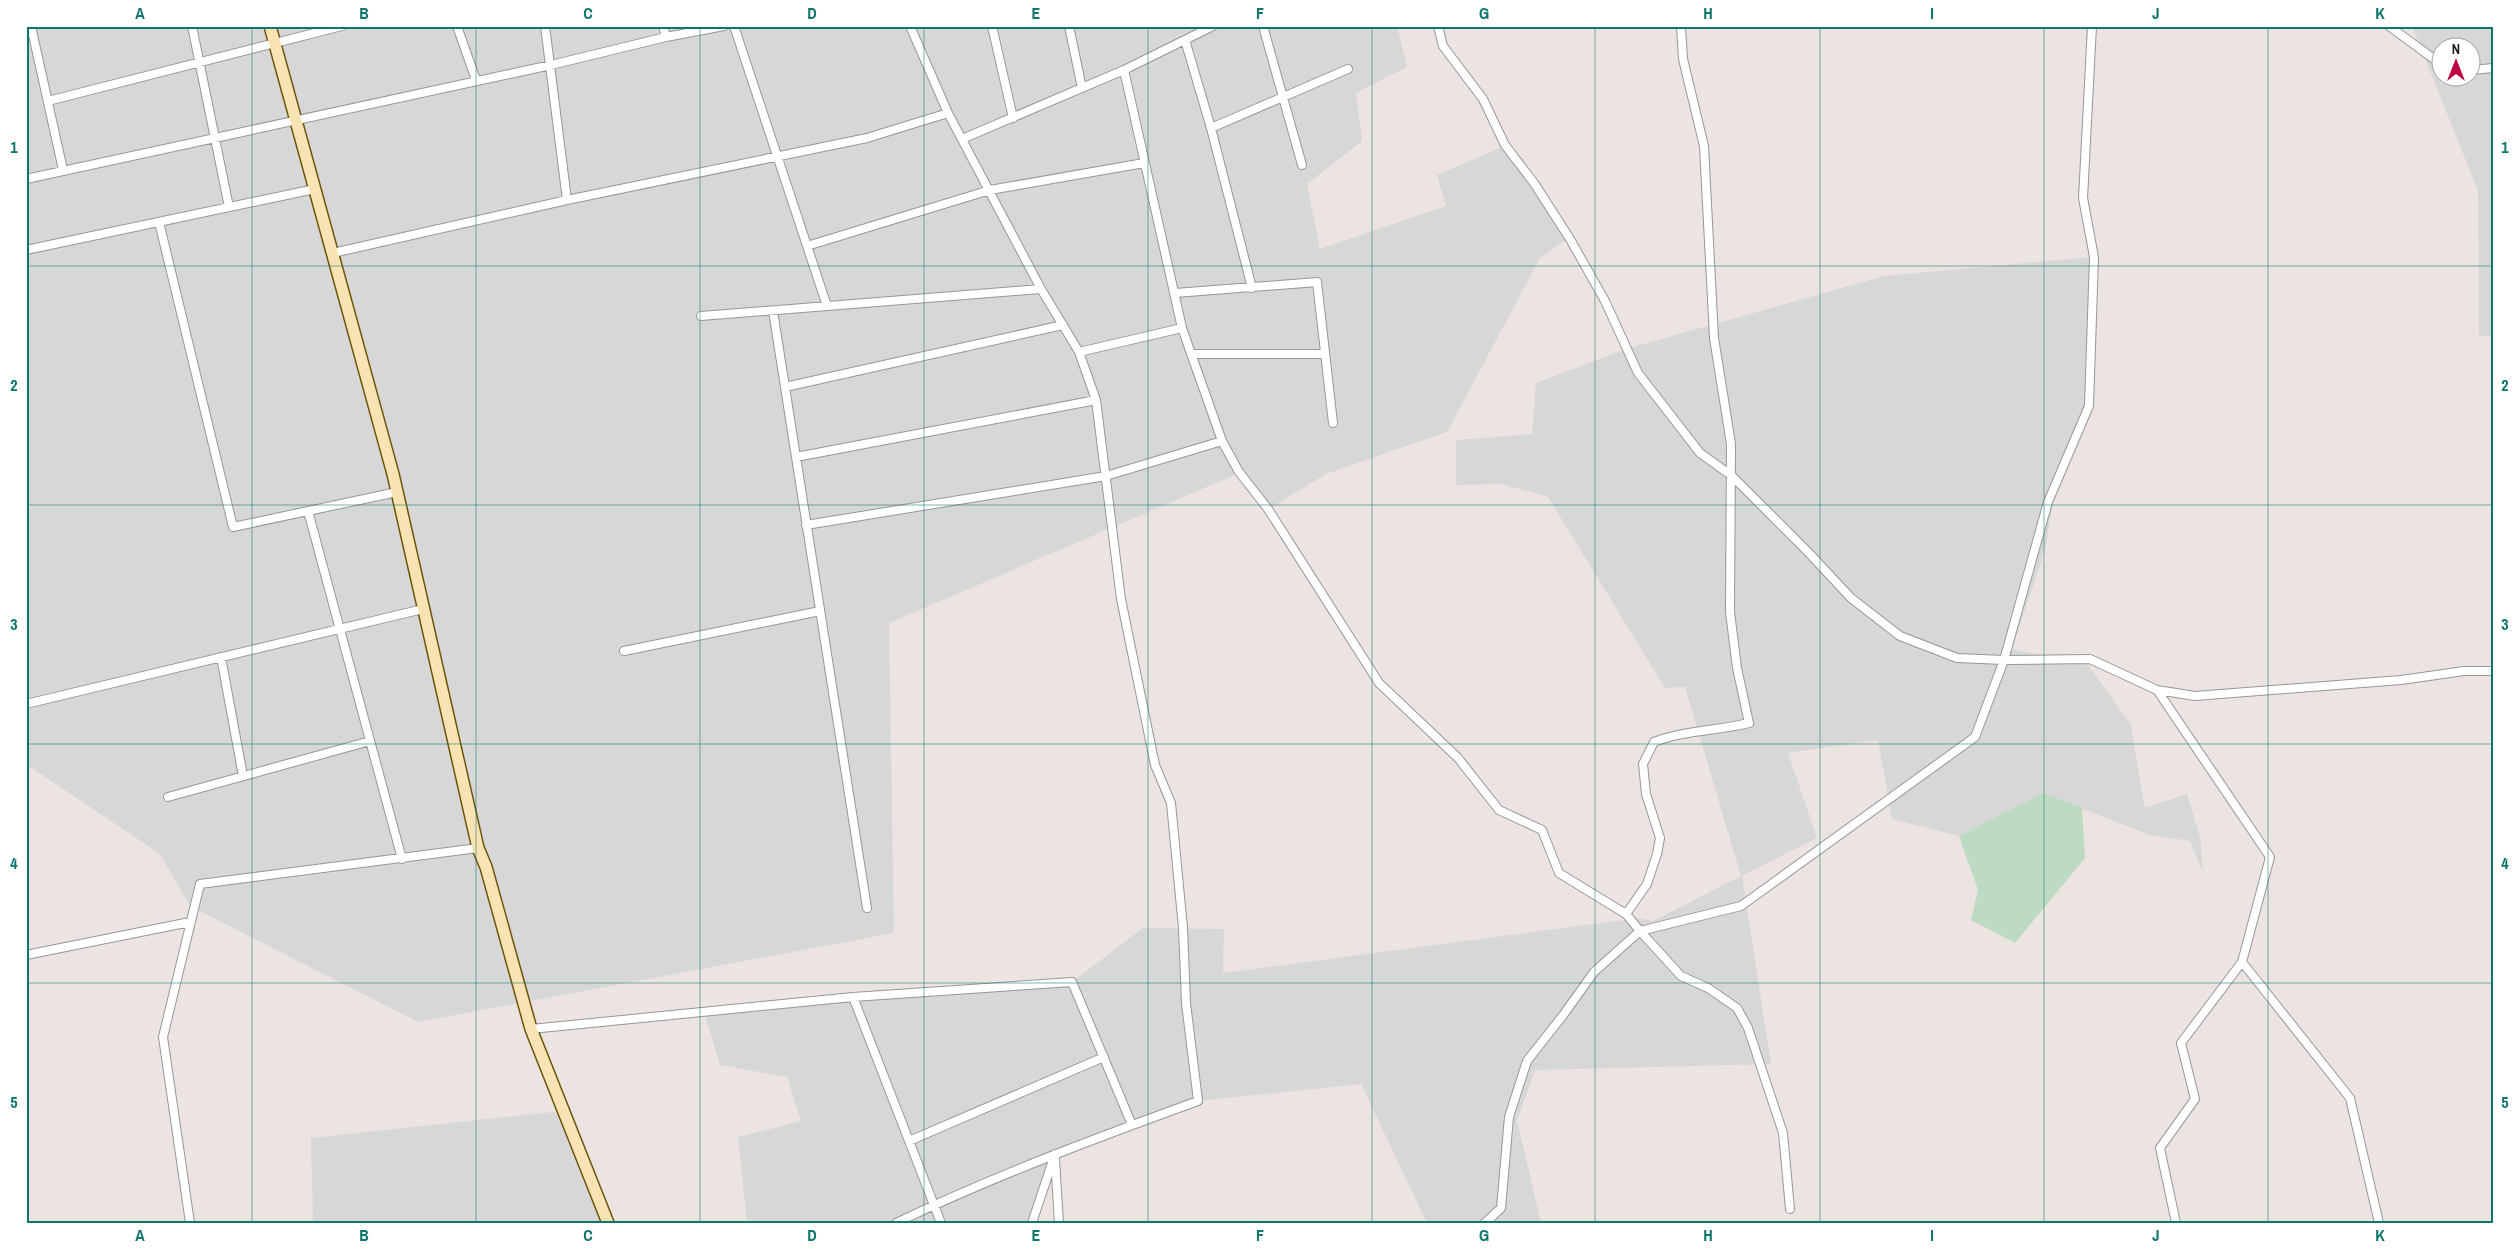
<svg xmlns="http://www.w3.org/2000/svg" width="2519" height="1249" font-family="'Archivo Narrow',sans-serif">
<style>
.residential{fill:#d8d7d8;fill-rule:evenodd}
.wetland{fill:#bddac2}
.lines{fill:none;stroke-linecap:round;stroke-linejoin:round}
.street-casing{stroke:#979797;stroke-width:10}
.secondary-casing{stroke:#6c5407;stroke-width:14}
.street{stroke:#fff;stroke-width:8}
.secondary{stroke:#f7e3b3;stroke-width:11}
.grid{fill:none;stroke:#0f766e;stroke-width:1;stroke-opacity:0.55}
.neatline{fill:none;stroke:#0f766e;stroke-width:2}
.grid-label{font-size:16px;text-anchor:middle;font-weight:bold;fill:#0f766e}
</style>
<rect width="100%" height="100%" fill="#ece4e0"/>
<path class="residential" d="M26 26H1397L1407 67 1356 93 1362 141 1307 184 1320 249 1446 206 1437 175 1502 147 1531 184 1566 240 1540 258 1447 432 1326 474 1272 507 1244 471 889 623 894 933 418 1022 190 906 160 854 26 764Z
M2412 26H2493V337L2479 336 2478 191ZM2442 48H2472V78H2442Z
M2093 257 2090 406 2053 504 2045 550 2012 649 2088 665 2131 725 2145 808 2187 794 2200 837 2203 872 2190 841 2150 835 2044 794 1959 836 1892 819 1878 740 1788 753 1817 838 1742 876 1771 1064 1535 1070 1517 1120 1541 1223H1427L1361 1084 1198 1101 1055 1154 1032 1223H747L738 1137 801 1121 787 1077 720 1065 704 1011 1072 982 1143 928 1224 929 1223 973 1639 918 1653 921 1741 876 1685 687 1665 688 1548 497 1501 484 1456 485V440L1532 434 1536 383 1626 349 1884 276Z
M562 1111 608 1223H313L311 1138Z"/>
<path class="wetland" d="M2044 793 2082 808 2085 858 2015 943 1971 920 1978 890 1959 836Z"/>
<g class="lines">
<g class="street-casing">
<path id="street" d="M31 26 63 170
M192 26 229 207
M457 26 476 80
M545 26 567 200
M663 26 666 37
M734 26 827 306
M992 26 1013 118
M1069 26 1082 88
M1263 26 1302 165
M1438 26 1443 46 1483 99 1505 145 1534 183 1570 239 1605 301 1638 373 1700 453 1732 476 1808 552 1851 598 1900 636 1957 658 2004 660 2090 659 2157 690 2195 696 2401 680 2464 671H2493
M2389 26 2442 65
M1185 40 1211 128 1252 288
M1124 70 1182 328 1222 441 1239 472 1268 509 1379 683 1458 758 1499 810 1542 830 1559 873 1626 914 1640 931 1741 906 1975 737 2004 660 2048 502 2089 406 2094 257 2083 198 2092 26
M2472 70 2493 68
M48 101 342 26
M1211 128 1348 69
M962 139 1124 70 1213 26
M26 179 551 65 666 37 724 26
M159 222 233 527 397 492
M807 246 990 190 1144 163
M26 250 315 189
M333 253 567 200 867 138 948 113
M1175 293 1317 282 1333 423
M773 311 867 908
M701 316 1041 289
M1079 352 1182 328
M1192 354H1325
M785 387 1063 325
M796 457 1096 400
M308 511 402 859
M806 525 1106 476 1222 441
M624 651 820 611
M221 657 243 776
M2157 690 2270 857 2242 962 2181 1043 2195 1099 2160 1148 2176 1223
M26 704 423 609
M168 797 370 741
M1626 914 1647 884 1657 854 1660 838 1646 794 1643 764 1654 742C1685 730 1717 731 1749 723L1737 668 1730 612 1731 444 1714 338 1704 146 1683 59 1681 26
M26 955 190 922
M2242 962 2350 1098 2379 1223
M853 997 941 1223
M531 1029 853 997 1072 982 1132 1125
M909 1141 1104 1057
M1055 1159 1059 1223
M190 1223 163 1037 200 884 478 848
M896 1223C994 1176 1096 1138 1198 1101L1186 1003 1183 928 1171 803 1155 765 1121 599 1096 400 1079 352 1041 289 948 113 910 26
M1032 1223 1055 1154
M1485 1223 1501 1208 1509 1117 1527 1061 1564 1014 1594 972 1640 931 1681 976 1708 988 1737 1008 1748 1028 1783 1133 1790 1209"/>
</g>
<g class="secondary-casing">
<path id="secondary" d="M270 26 393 474 478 848 486 867 531 1029 608 1223"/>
</g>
<use href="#street" class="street"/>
<use href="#secondary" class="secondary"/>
</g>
<path class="grid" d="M252 26V1223M476 26V1223M700 26V1223M924 26V1223M1148 26V1223M1372 26V1223M1595 26V1223M1820 26V1223M2044 26V1223M2268 26V1223M26 266H2493M26 505H2493M26 744H2493M26 983H2493"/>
<rect width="2519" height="1249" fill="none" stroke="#ffffff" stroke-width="55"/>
<g transform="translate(2456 62)"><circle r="24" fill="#ffffff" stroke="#a3a3a3"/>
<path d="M0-4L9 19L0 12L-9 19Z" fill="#c00546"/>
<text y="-8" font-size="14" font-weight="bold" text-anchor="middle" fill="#1a1a1a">N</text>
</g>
<rect x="28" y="28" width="2464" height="1194" class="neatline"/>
<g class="grid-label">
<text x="140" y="19">A</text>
<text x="364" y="19">B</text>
<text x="588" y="19">C</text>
<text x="812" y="19">D</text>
<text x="1036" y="19">E</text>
<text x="1260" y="19">F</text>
<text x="1484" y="19">G</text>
<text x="1708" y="19">H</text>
<text x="1932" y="19">I</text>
<text x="2156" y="19">J</text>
<text x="2380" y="19">K</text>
<text x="14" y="153">1</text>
<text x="2505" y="153">1</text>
<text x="14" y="391">2</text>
<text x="2505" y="391">2</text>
<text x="14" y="630">3</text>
<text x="2505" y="630">3</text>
<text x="14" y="869">4</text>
<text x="2505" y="869">4</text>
<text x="14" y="1108">5</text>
<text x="2505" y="1108">5</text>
<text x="140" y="1241">A</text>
<text x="364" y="1241">B</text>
<text x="588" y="1241">C</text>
<text x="812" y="1241">D</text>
<text x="1036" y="1241">E</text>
<text x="1260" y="1241">F</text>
<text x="1484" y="1241">G</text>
<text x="1708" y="1241">H</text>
<text x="1932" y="1241">I</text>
<text x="2156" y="1241">J</text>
<text x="2380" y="1241">K</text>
</g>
</svg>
